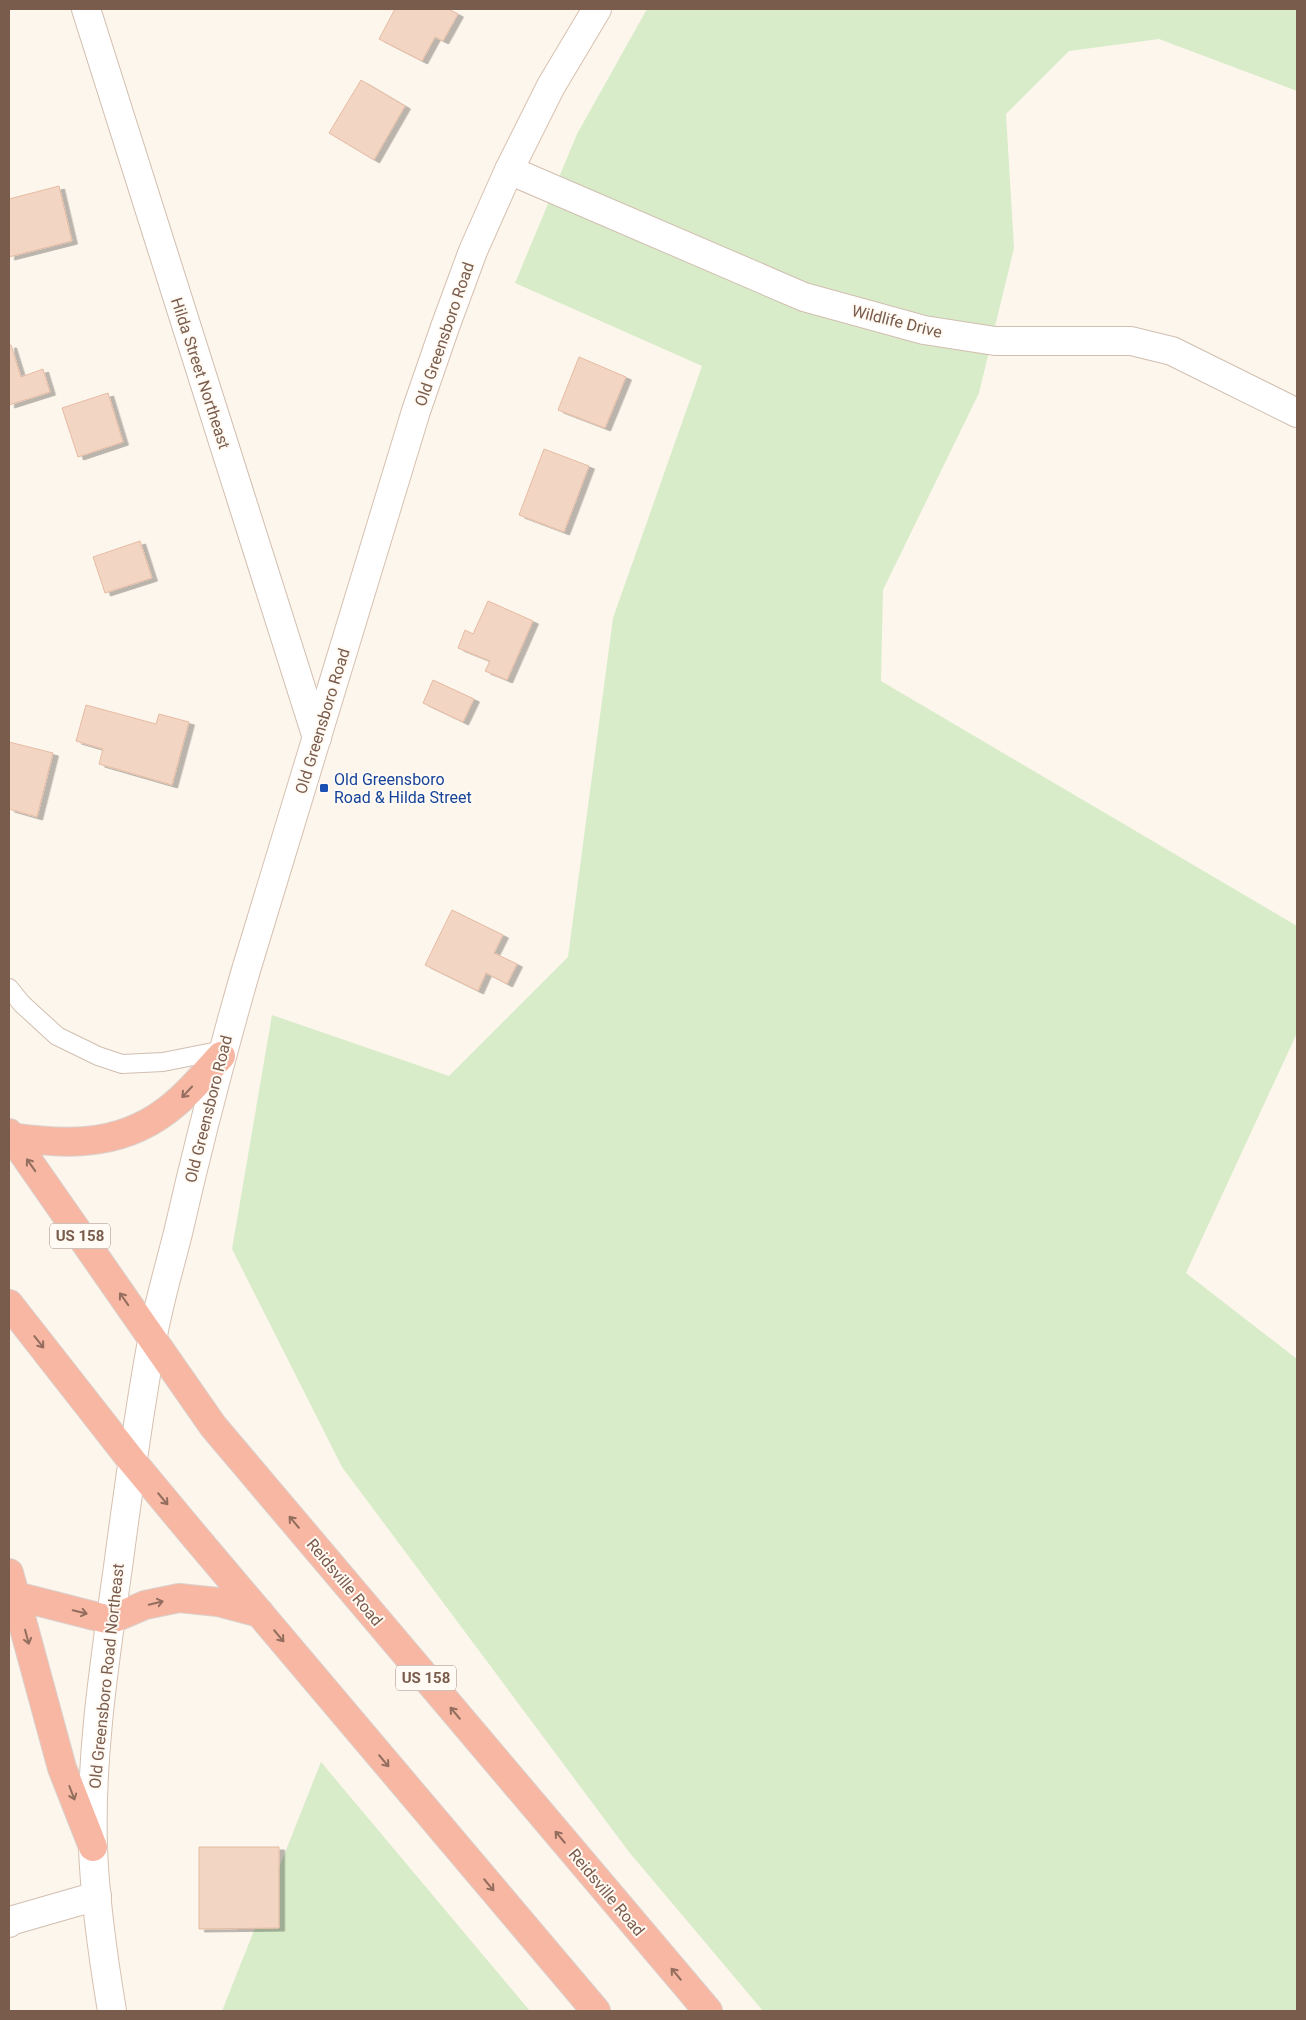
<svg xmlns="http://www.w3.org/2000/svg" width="1306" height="2020" font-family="Roboto,sans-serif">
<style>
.green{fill:#d8ecc9}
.building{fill:#f3d5c3;stroke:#e6bba3;filter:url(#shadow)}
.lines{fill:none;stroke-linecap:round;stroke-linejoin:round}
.lane-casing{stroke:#d1beb0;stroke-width:20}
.street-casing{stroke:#d1beb0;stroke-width:30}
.secondary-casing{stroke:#d6c0b0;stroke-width:30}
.highway-casing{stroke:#dad1cd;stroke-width:30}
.lane{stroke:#fff;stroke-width:18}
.street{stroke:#fff;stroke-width:28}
.secondary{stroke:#fff;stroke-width:28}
.highway{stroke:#f7b7a3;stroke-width:28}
.oneway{stroke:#936e5e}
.transit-dot{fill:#1a4fb4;stroke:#fffaf3;stroke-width:2}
.labels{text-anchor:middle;stroke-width:4;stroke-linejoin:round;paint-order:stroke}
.shield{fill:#fffaf3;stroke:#a28b7f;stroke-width:1}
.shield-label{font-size:15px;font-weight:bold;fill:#7a5c4d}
.street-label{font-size:16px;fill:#7a5c4d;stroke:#fffaf3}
.transit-label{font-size:16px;fill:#164399;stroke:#fffaf3;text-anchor:start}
</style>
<defs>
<filter id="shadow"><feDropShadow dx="5.5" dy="3" stdDeviation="0" flood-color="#0004"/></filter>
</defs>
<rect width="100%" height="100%" fill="#fdf6ec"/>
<path class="green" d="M647 9H1297V91L1159 39 1069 51 1006 114 1014 248 979 393 883 590 881 681 1297 926V1033L1186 1273 1297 1359V2011H763L629 1852 342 1467 232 1249 272 1015 449 1076 568 957 613 618 702 366 515 283 577 134Z
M321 1762 530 2011H222Z"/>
<path class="building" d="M395 9H448L458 14 443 41 435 37 422 61 379 39Z
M361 80 405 106 374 160 329 133Z
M59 186 72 241 9 257V199Z
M9 345H11L21 377 43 369 50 392 9 405Z
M579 357 626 377 605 428 558 410Z
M108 393 123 442 78 457 62 408Z
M544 449 589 466 564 532 519 515Z
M140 541 152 578 105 593 93 557Z
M488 601 533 621 507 680 485 671 490 661 458 648 465 630 473 634Z
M433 680 474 699 463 722 423 703Z
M86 705 156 724 159 714 189 722 172 785 99 764 103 749 76 741Z
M9 742 53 753 37 817 9 809Z
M452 910 503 935 494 953 517 964 507 984 486 973 478 991 425 965Z
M199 1847H279V1928L199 1929Z"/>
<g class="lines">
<g class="lane-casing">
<path id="lane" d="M9 988 22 1004 57 1036 98 1056 122 1064 163 1062 223 1050"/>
</g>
<g class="street-casing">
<path id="street" d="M86 9 317 738
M509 170 804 297 924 330 995 341H1131L1172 351 1297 413
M9 1923 10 1921 97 1896"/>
</g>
<g class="secondary-casing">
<path id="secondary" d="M112 2011C103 1957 95 1902 93 1848 90 1754 105 1660 118 1567 128 1492 138 1416 152 1341 158 1305 169 1269 178 1233 198 1145 221 1057 246 970L416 411 445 327 473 251 509 170 551 86 597 9"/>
</g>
<g class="highway-casing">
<path id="highway" d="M9 1133 213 1426 708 2011
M11 1137C72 1146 127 1146 176 1103 192 1090 206 1072 221 1056
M9 1304 132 1461 191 1532 596 2011
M9 1573 62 1768 93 1847
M16 1596 110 1620 145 1605 179 1598 218 1602 260 1613"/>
</g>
<use href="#lane" class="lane"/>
<use href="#street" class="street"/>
<use href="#secondary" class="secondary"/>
<use href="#highway" class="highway"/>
</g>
<defs><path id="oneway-shaft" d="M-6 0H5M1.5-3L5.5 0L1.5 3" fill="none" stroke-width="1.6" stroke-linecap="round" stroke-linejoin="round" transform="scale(1.25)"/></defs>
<g class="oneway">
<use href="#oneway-shaft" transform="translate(187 1092) rotate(133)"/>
<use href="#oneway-shaft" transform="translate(31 1165) rotate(-125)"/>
<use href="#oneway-shaft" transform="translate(124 1299) rotate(-125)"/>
<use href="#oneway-shaft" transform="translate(39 1342) rotate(52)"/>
<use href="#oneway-shaft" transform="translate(163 1499) rotate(50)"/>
<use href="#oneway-shaft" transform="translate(294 1522) rotate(-130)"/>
<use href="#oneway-shaft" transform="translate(156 1603) rotate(-14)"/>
<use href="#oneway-shaft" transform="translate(80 1612) rotate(14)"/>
<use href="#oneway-shaft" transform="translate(279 1636) rotate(50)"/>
<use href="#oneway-shaft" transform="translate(27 1637) rotate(75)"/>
<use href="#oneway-shaft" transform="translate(455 1713) rotate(-130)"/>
<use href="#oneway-shaft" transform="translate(384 1761) rotate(50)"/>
<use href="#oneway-shaft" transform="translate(72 1793) rotate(69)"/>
<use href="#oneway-shaft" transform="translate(560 1837) rotate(-130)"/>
<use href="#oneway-shaft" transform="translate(489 1885) rotate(50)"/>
<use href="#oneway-shaft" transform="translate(676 1974) rotate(-130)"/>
</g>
<rect class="transit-dot" x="319" y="783" width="10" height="10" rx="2.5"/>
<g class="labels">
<g class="shield">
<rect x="50" y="1223.5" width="60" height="25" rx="4"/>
<rect x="396" y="1665.5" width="60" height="25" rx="4"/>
</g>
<g class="shield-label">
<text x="80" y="1241">US 158</text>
<text x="426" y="1683">US 158</text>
</g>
<g class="street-label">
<text transform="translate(897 321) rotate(14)" y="6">Wildlife Drive</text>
<text transform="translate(444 334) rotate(-71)" y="6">Old Greensboro Road</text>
<text transform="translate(201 373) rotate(72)" y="6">Hilda Street Northeast</text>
<text transform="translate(322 721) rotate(-73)" y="6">Old Greensboro Road</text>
<text transform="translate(208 1109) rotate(-76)" y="6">Old Greensboro Road</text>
<text transform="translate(345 1582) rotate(50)" y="6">Reidsville Road</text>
<text transform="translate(106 1676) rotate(-84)" y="6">Old Greensboro Road Northeast</text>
<text transform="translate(607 1892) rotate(50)" y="6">Reidsville Road</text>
</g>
<g class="transit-label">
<text x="334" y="785">Old Greensboro<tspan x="334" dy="18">Road &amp; Hilda Street</tspan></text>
</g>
</g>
<rect width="1306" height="2020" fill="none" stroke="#7a5c4d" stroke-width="20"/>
</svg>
